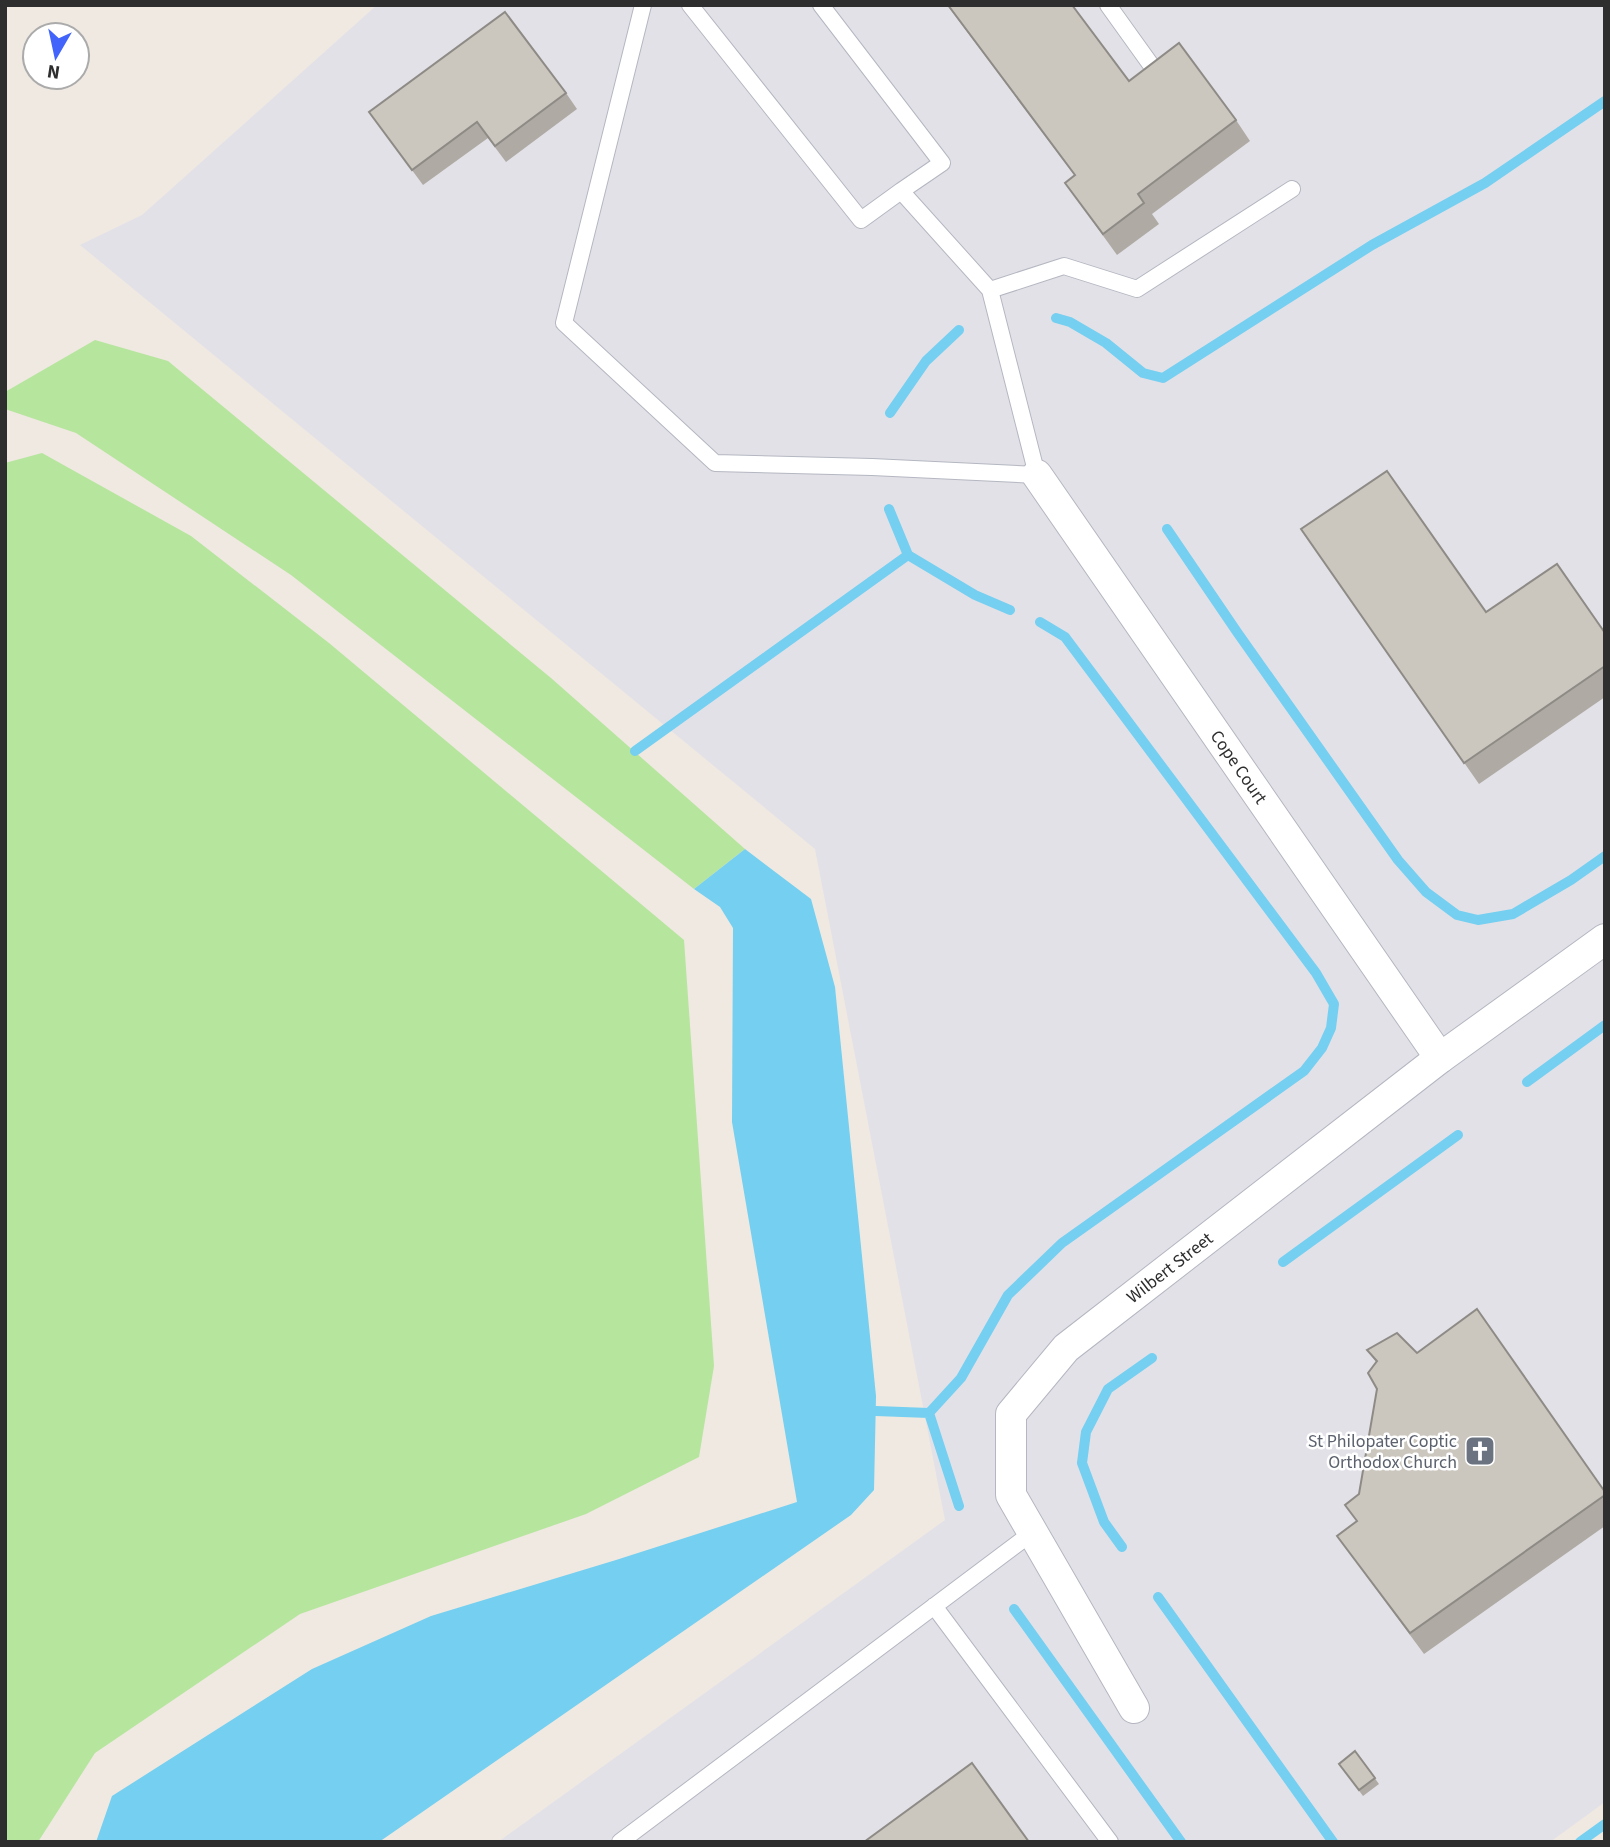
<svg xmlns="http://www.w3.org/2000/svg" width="1610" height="1847" font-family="'Source Sans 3',sans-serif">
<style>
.industrial{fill:#e3e1e8}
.green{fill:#b6e59e}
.water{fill:#75cff0}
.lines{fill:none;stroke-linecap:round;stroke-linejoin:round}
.stream{stroke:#75cff0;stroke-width:10}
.lane-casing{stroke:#b4b7c1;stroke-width:18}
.street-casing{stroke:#b4b7c1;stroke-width:32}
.lane{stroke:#fff;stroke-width:16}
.street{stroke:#fff;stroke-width:30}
.wall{fill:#afaba4}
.building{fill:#cbc7bf;stroke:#8e8b86;stroke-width:2}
.labels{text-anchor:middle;stroke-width:5;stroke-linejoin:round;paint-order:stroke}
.street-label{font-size:18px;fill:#2e2e2e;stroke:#fff}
.worship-label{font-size:18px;fill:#5b616d;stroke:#fff;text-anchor:end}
</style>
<rect width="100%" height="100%" fill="#efe9e1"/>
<path class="industrial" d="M377 5H1605V1802L1550 1842H498L945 1520 815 849 80 245 142 215Z"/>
<path class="green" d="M95 340 168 361 551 678 745 849 694 889 291 575 76 433 5 409V392Z
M42 453 191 536 329 643 684 940 714 1366 699 1457 586 1514 300 1614 95 1753 38 1842H5V463Z"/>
<path class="water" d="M745 849 811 899 835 987 876 1396 874 1490 851 1515 379 1842H96L112 1796 312 1669 431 1616 616 1560 797 1502 732 1122 733 928 720 907 694 889Z"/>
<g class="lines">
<path class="stream" d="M1056 318 1070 322 1106 343 1143 373 1163 378 1372 245 1485 183 1605 101
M890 413 926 361 959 330
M889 509 908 555 975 595 1010 610
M1167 529 1237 632 1398 860 1426 892 1457 915 1478 920 1513 914 1571 880 1605 856
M635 751 908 555
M1527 1082 1605 1025
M1283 1262 1458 1135
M876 1411 929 1413
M959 1506 929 1413 961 1378 1008 1295 1062 1243 1304 1071 1322 1048 1331 1028 1334 1004 1316 973 1065 637 1040 622
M1122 1547 1104 1522 1082 1463 1086 1432 1108 1389 1152 1358
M1158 1597 1333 1842
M1014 1609 1181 1842
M1580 1842 1605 1824"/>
<g class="lane-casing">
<path id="lane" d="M643 5 564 323 715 463 872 467 1037 475 990 290 1064 266 1137 289 1292 189
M690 5 861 220 901 191 990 290
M821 5 942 163 901 191
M1108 5 1151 65
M934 1606 1110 1842
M620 1842 1033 1532"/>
</g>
<g class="street-casing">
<g id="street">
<path id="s1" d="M1037 475 1440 1058"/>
<path id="s2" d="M1134 1708 1011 1495V1414L1066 1348 1440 1058 1605 939"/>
</g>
</g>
<use href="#lane" class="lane"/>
<use href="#street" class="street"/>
</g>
<path class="wall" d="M947 5H1072L1129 81 1236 120 1250 141 1152 214 1159 224 1117 255 1065 183 1075 176Z
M566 93 577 109 506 162 488 138 423 185 369 112Z
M1301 529 1486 612 1605 633V697L1479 784Z
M1367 1350 1417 1353 1605 1492V1526L1424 1654 1337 1536 1357 1521 1359 1494 1377 1389 1376 1362Z
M1355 1751 1379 1784 1363 1796 1339 1764Z"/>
<path class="building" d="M948 5H1072L1129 81 1179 43 1236 120 1138 194 1144 203 1103 234 1065 183 1075 175Z
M505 12 566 93 495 146 477 122 412 170 369 112Z
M1387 471 1486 612 1557 564 1605 633V666L1464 763 1301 529Z
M1477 1309 1605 1492V1495L1410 1633 1337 1536 1357 1521 1345 1505 1359 1494 1377 1389 1368 1373 1377 1361 1367 1350 1397 1333 1417 1353Z
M1355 1751 1375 1778 1359 1790 1339 1764Z
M972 1763 1029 1842H864Z"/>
<defs>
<g id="church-square" transform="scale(1.575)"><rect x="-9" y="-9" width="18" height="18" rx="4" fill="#6b7280" stroke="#fff"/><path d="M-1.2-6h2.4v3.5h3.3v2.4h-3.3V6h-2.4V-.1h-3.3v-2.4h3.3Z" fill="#fff"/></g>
</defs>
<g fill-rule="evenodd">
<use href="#church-square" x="1480" y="1451"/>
</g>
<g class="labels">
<g class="street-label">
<text dy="6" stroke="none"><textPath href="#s1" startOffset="355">Cope Court</textPath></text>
<text dy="6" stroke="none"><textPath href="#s2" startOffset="544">Wilbert Street</textPath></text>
</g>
<g class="worship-label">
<text x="1457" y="1447">St Philopater Coptic<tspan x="1457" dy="21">Orthodox Church</tspan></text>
</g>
</g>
<rect width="1610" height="1847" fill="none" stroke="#2e2e2e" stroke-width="14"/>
<g transform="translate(56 56) rotate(189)"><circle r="33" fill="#ffffff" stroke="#ababab" stroke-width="2"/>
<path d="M0-5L12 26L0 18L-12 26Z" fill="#4264fb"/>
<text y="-10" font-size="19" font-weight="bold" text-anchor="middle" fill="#2e2e2e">N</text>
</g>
</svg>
